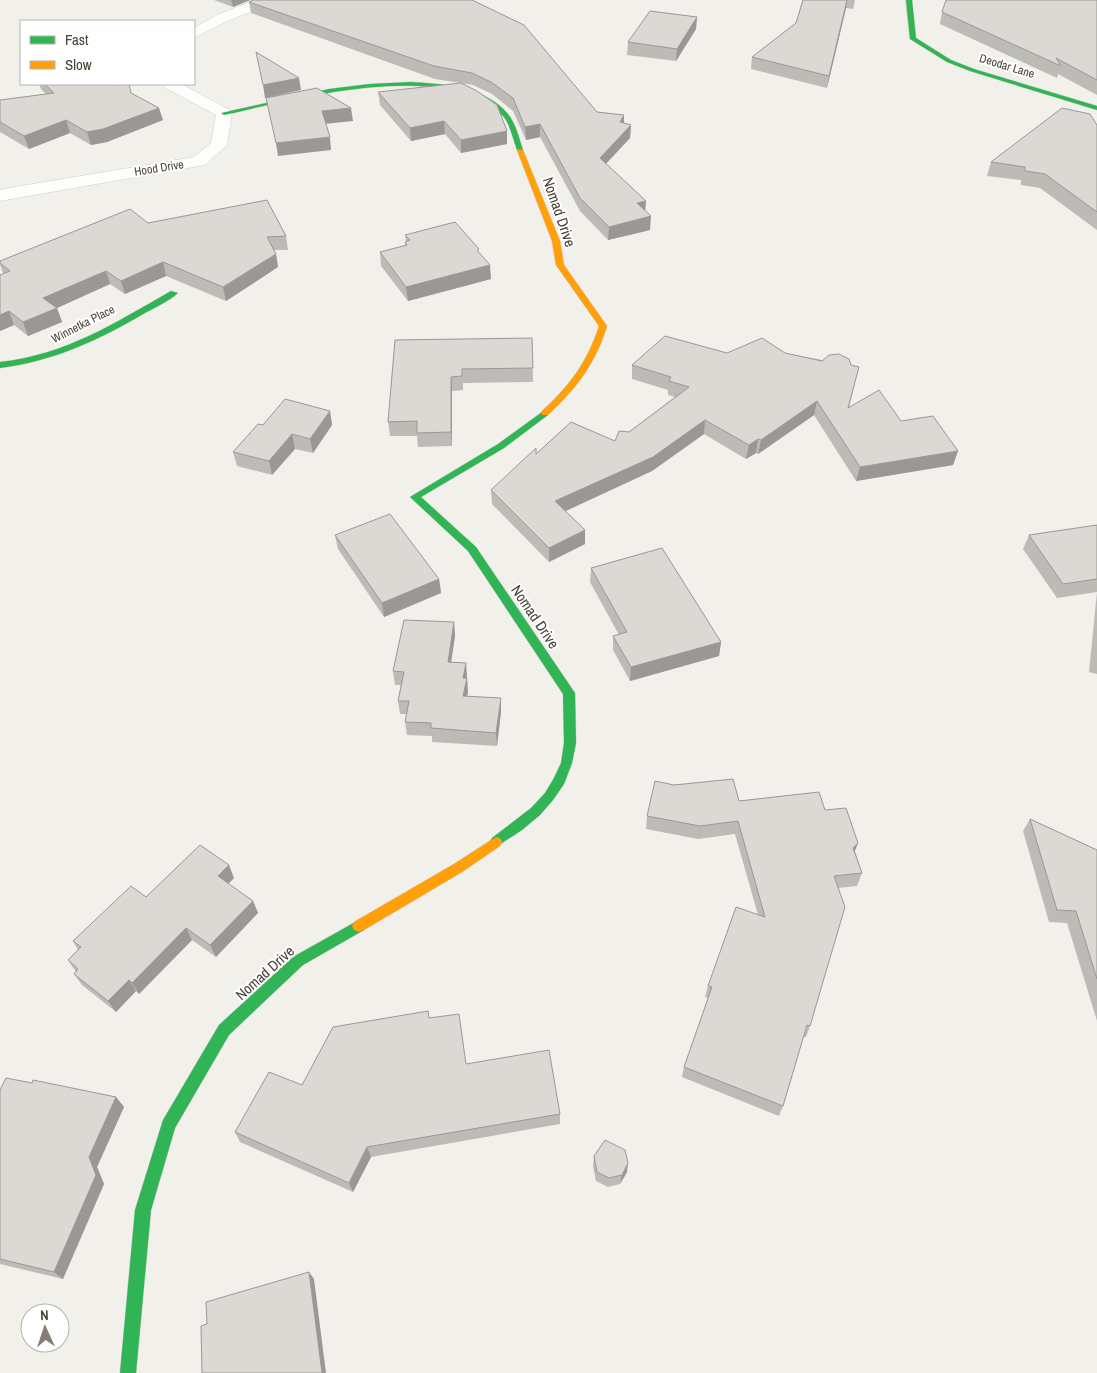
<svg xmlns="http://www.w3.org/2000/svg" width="1097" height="1373" font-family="'Archivo Narrow',sans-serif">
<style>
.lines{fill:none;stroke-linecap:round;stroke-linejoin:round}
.street-casing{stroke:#d0cec8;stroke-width:1}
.fast-casing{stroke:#d2cdc2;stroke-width:1}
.slow-casing{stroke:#d2cdc2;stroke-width:1}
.street{fill:#fdfdfc;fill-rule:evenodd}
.fast{fill:#30b455;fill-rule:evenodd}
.slow{fill:#ff9f0a;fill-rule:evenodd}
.wall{fill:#bdbbb6}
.shaded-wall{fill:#9a9894}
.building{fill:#dcd9d4;stroke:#9a9894}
.labels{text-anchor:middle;stroke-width:4;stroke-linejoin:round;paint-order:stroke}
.far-street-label{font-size:12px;fill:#494236;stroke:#fff}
.street-label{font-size:15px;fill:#494236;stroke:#fff}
</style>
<rect width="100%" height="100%" fill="#f2f0eb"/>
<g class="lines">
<g class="street-casing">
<path id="street" d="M255 0H275L273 3 227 21 194 38V28L217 15Z
M162 84H181L230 110 232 113 227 145 205 165 0 201V190L9 188 194 157 211 143 216 115 164 87Z"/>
</g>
<g class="fast-casing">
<path id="fast" d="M906 0H912L916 38 951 60 974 69 1097 106V110L970 71 947 62 910 39Z
M411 82C444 84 486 87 508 114 516 124 519 138 523 150L520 152 517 150C513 139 510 123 502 115 443 58 296 99 224 115L221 113 329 89 370 84Z
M171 291 178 293C169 301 156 307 145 313 99 340 54 361 0 368V362C65 355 115 323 171 291Z
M545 410 548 411V415L504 448 421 497 476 547 575 693 576 743 572 763 564 784 553 800 540 815 522 830 496 847 492 846 490 842 492 838 531 808 545 793 554 778 561 763 564 743 563 694 468 551 410 497 498 444Z
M359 920 364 922 366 926 364 930 303 965 229 1035 175 1128 151 1210 136 1373H120L135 1210 163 1120 219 1025 293 957Z"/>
</g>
<g class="slow-casing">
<path id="slow" d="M518 149 523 150 560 241 564 265 607 326C596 363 576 389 548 415H542V411C570 385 587 363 599 326L556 265 552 241 517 150Z
M496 837 500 838 502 842 500 846 462 872 364 930 359 932 354 930 352 926 354 922 454 864Z"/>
</g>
<use href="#street" class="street"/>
<use href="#fast" class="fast"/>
<use href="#slow" class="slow"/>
</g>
<path class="wall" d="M214 0H250L233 7Z
M803 0H855L853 9 846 8 827 88 751 69 752 57 796 23Z
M1097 0V95L1058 74 1057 78 940 24 942 12Z
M249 2 597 112 624 115V123L631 125 630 138 606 164 645 211 650 230 608 240 580 211 540 137 526 140 513 111 492 94 473 85 435 79 251 13Z
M697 17 696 29 676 61 627 55 628 42Z
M39 84H114L131 93 163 120 107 142 91 145 70 133 29 149 0 132V100L46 94 41 89Z
M378 92 507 144 461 153 445 134 411 141 380 105Z
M1097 125V230L1040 188 1021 185V180L987 176 991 162Z
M148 223 286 236 288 250H274L276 254 278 267 226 301 166 276 125 294 110 284 57 308 62 322 28 336 14 325 0 331 3 273 0 265V261Z
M405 235 479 253 491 279 408 301 381 266 380 252 405 246V242L406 241Z
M532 338 533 382 463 383V390L452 391V446L418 447 417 436H390L388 422 395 340Z
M727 353H785L859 367 849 407 901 421 958 451 953 465 856 481 814 415 758 454 756 453 746 459 704 434 652 471 565 511 585 544 549 562 492 504 491 490 536 454 615 441 629 432 675 397 668 395V390L632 379V365Z
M330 411 332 425 313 453 295 449 272 475 237 466 233 452 263 425Z
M1097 525V674L1089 672 1097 592 1057 598 1023 549 1029 535Z
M335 535 439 579 441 593 384 617 338 549Z
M591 568 721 642 719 656 630 681 613 650V636L619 635 590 582Z
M454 622 455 636 451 662 466 663 468 692 467 696 501 712 497 746 432 742V736L407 735 405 722 407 714H400L398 701 401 685H395L393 671Z
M739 801 825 810 858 843 855 851 862 873 857 886 838 888 810 1026 806 1037H803L783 1106 779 1116 682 1077 684 1067 708 998 705 997 708 986 758 915 735 834 698 839 646 829 647 816Z
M1030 819 1097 850V1021L1067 923 1049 922 1023 831Z
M234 878 228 884 253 901 258 913 216 957 192 940 139 994 136 991 116 1012 82 985 74 974 76 972 68 960 78 950 73 941 146 897Z
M430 1018 466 1064 560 1114V1124L371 1157 353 1192 240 1142 235 1132 302 1085Z
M0 1090 116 1097 124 1107 97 1167 104 1184 63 1279 0 1264Z
M594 1156 627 1172 620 1184 608 1187 596 1181 593 1166Z"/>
<path class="shaded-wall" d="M231 0H250L233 7Z
M847 0 846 8 827 88 829 76Z
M697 17 696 29 676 61 677 49Z
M299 78 301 90 265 98 263 85Z
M159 108 163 120 107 142 91 145 87 132Z
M351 108 353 121 324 124 322 111Z
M624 115V128L620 122Z
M66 120 70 133 29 149 24 136Z
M444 121 445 134 411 141 410 128Z
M540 124V137L526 140 525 127Z
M631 125 630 138 599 171 600 158Z
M507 131V144L461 153V140Z
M330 137 331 150 278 156 276 143Z
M646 201 645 214 637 203Z
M651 216 650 230 608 240 609 227Z
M276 254 278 267 226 301 223 287Z
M163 262 166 276 125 294 121 281Z
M490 265 491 279 408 301 406 287Z
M106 271 110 284 57 308 62 322 28 336 23 322 43 298Z
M9 311 14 325 0 331V315Z
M451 377 452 391V446L451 432Z
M817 401 814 415 758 454 761 440Z
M330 411 332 425 313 453 310 439Z
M705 420 704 434 652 471 555 516V501Z
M292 434 295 449 272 475 269 461Z
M758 439 756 453 746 459 749 445Z
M958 451 953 465 856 481 860 467Z
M585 530V544L549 562V548Z
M439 579 441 593 384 617 382 603Z
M454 622 455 636 449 676 448 662Z
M721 642 719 656 630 681 631 667Z
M466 663 468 692 464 710 463 696V678Z
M501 698V712L497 746 496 733Z
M858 843 853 855V848Z
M229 865 234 878 223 889 218 876Z
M253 901 258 913 216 957 210 945Z
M186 928 192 940 139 994 132 983Z
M129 980 136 991 116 1012 108 1001Z
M116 1097 124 1107 97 1167 104 1184 63 1279 54 1272 89 1157Z
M367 1147 371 1157 353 1192 349 1183Z
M628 1163 627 1172 620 1184 622 1175Z
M309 1272 314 1279 326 1373H322Z"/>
<path class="building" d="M253 0H472L524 25 597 112 624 115 620 122 631 125 600 158 646 201 637 203 651 216 609 227 580 198 540 124 525 127 513 98 491 82 472 73 434 66 249 2Z
M803 0H847L829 76 752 57 796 23Z
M946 0H1097V80L1056 58 1061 66 942 12Z
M650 11 697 17 677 49 628 42Z
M256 52 299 78 263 85Z
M461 83 477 91 497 105 507 131 461 140 444 121 410 128 378 92Z
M45 84H114L115 85 129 84 131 93 159 108 103 129 87 132 66 120 24 136 0 122V100L54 93Z
M317 88 351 108 322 111 330 137 276 143 266 98Z
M1062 108 1090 114 1097 125V212L1045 174 1025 171V167L991 162Z
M267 200 286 236 267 237 276 254 223 287 163 262 121 281 106 271 43 298 57 308 23 322 9 311 0 315V275L10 271 0 263V261L130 209 148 223Z
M455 222 479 249 477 250 490 265 406 287 380 252 407 245 405 242 410 240 405 235Z
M665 336 727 353 762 338 785 353 822 361 829 355 839 354 849 359 851 365 859 367 848 408 879 390 901 421 933 416 958 451 860 467 817 401 761 440 758 439 749 445 705 420 653 457 555 501 585 530 549 548 491 490 536 448V454L571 422 615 441 619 431 629 432 689 387 669 381 671 377 632 365Z
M532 338 533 368 462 369V376L451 377V432L417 433V421L388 422 395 340Z
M285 399 330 411 310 439 292 434 269 461 233 452 258 424 263 425Z
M390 514 439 579 382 603 335 535Z
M1097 525V579L1063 584 1029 535Z
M662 548 721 642 631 667 613 636 627 632 591 568Z
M404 620 454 622 448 662 466 663 463 678H467L463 696 501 698 496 733 431 728V723L405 722 409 701H398L404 672 393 671Z
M733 779 739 801 819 792 825 810 846 808 858 843 853 848 862 873 834 876 845 907 810 1026 807 1025 783 1106 684 1067 712 987 708 986 736 907 765 917 738 821 700 826 647 816 655 781 674 785Z
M1030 819 1097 850V979L1076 911 1057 910Z
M200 845 229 865 218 876 253 901 210 945 186 928 132 983 129 980 108 1001 74 974 78 969 68 960 81 947 73 941 131 886 146 897Z
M428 1011 429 1018 459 1014 466 1064 549 1050 560 1114 367 1147 349 1183 235 1132 269 1072 302 1085 333 1027Z
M6 1078 32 1083 33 1080 116 1097 89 1157 96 1175 54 1272 0 1259V1090Z
M605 1140 625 1150 628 1163 622 1175 609 1178 597 1172 594 1156Z
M309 1272 322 1373H202L201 1326 207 1324 206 1302Z"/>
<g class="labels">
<g class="far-street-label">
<text transform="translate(1007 66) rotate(17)" y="4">Deodar Lane</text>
<text transform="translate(159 168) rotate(-9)" y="4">Hood Drive</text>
<text transform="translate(83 324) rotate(-27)" y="4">Winnetka Place</text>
</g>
<g class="street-label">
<text transform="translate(559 212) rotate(71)" y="5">Nomad Drive</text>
<text transform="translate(535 617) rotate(56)" y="5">Nomad Drive</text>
<text transform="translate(265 973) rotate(-42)" y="5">Nomad Drive</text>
</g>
</g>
<rect x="20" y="20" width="175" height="65" fill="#ffffff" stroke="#b6b3af"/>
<rect x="30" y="36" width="25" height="8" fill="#30b455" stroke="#b6b3af"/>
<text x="65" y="45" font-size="15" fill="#494236">Fast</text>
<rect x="30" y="61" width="25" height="8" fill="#ff9f0a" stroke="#b6b3af"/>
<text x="65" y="70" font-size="15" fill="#494236">Slow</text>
<g transform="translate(45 1328) rotate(357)"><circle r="24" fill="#ffffff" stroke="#b6b3af"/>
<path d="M0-4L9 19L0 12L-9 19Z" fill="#847f75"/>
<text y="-8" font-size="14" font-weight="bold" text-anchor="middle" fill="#494236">N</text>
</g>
</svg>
